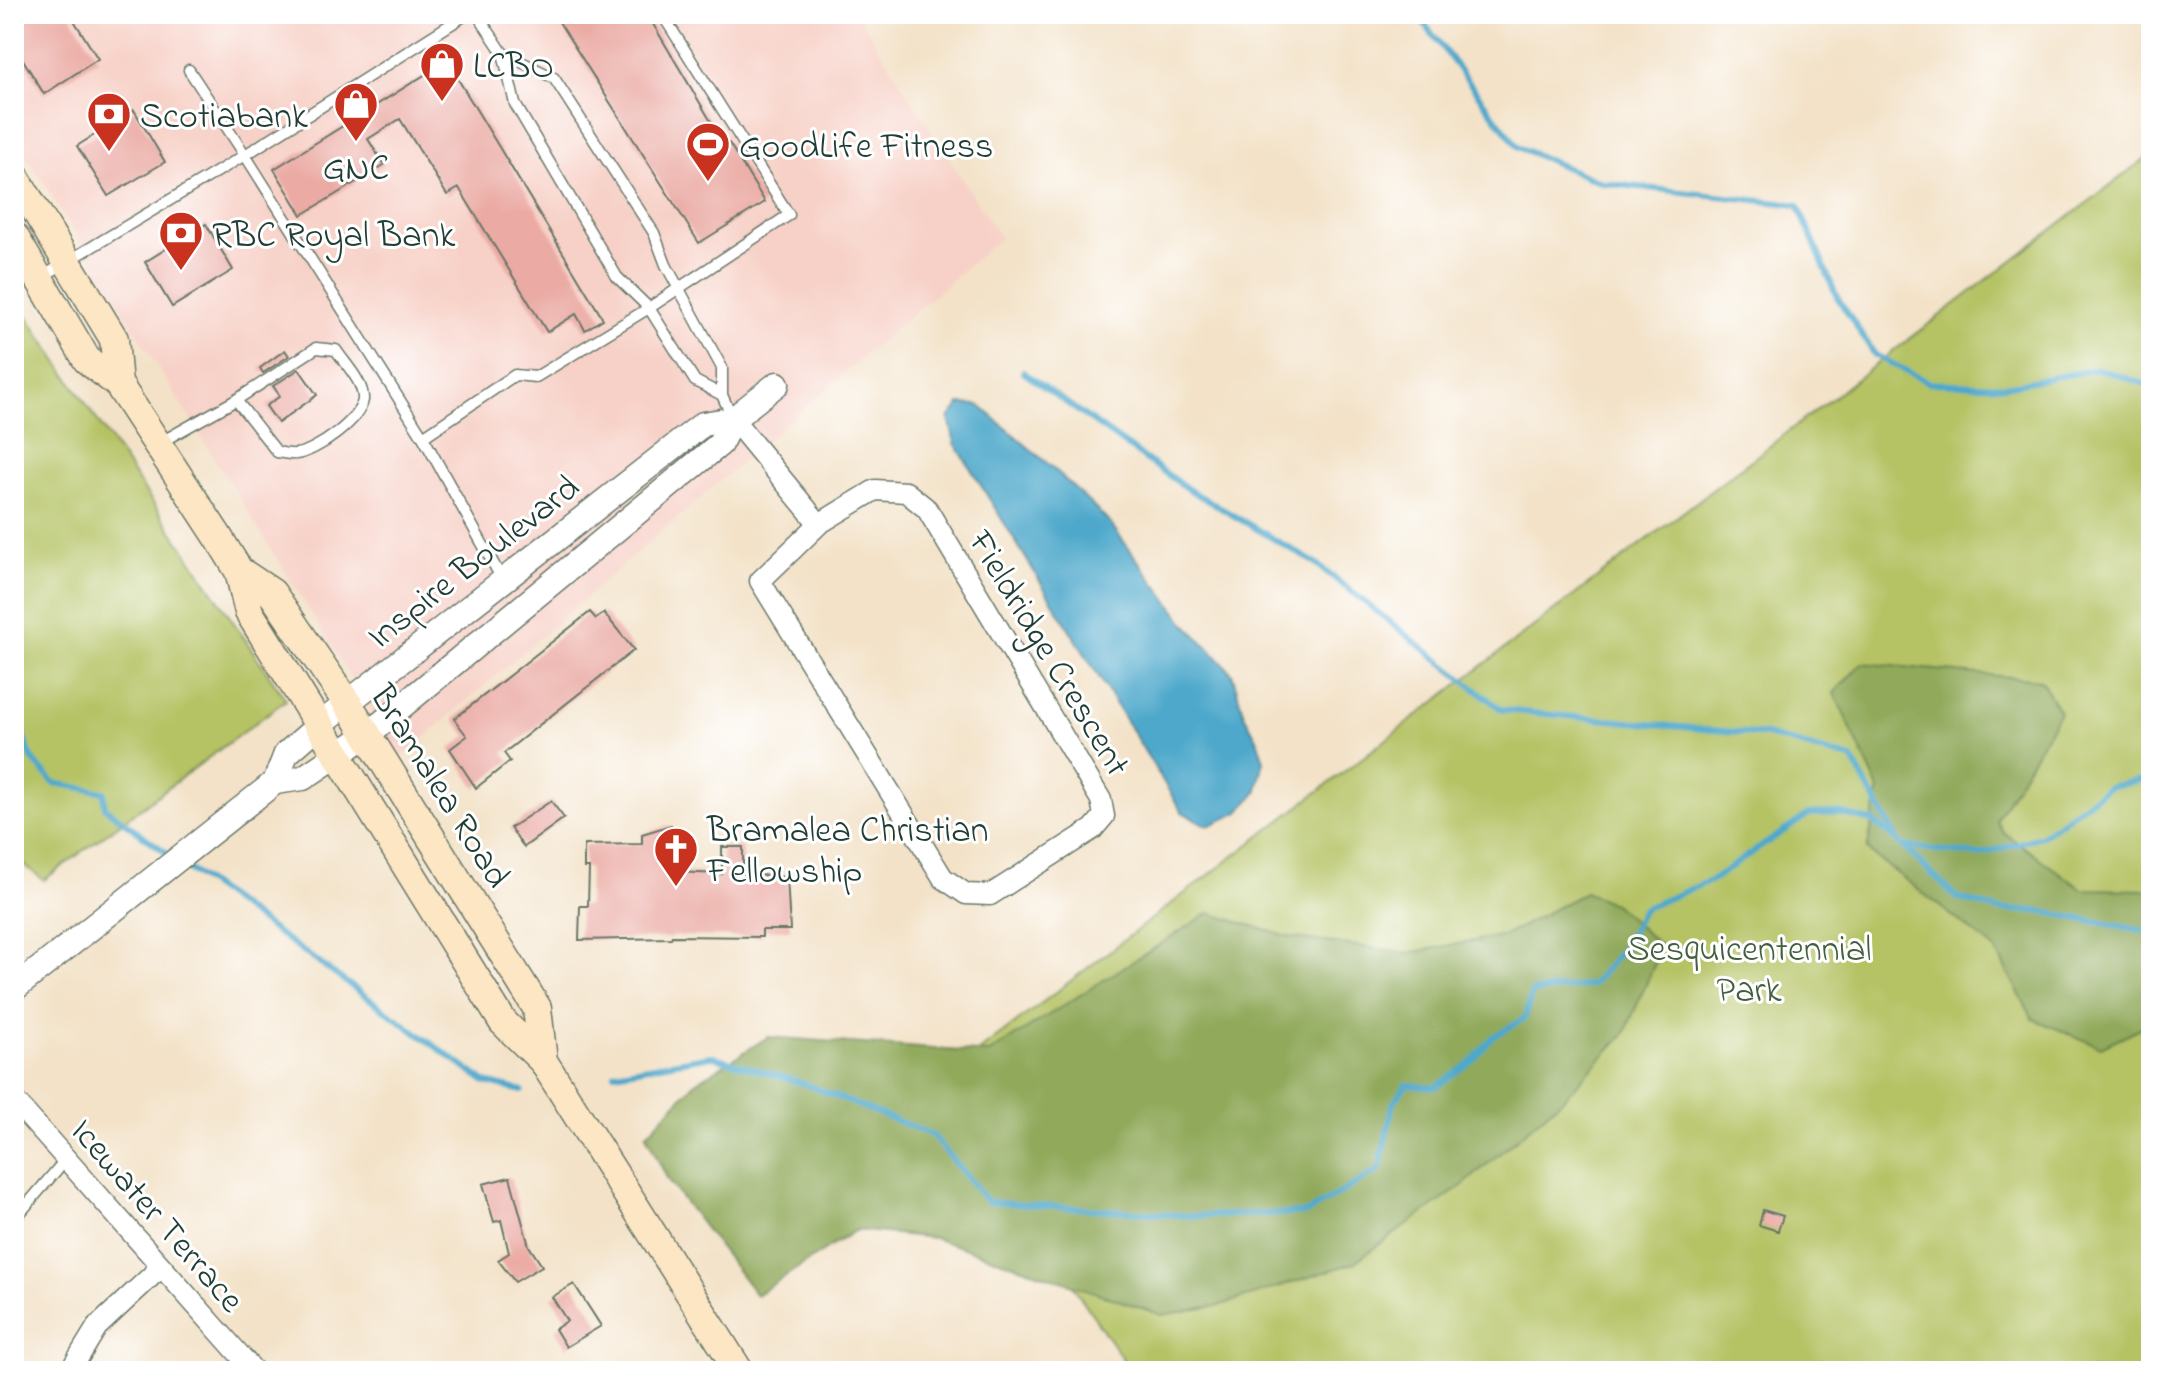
<svg xmlns="http://www.w3.org/2000/svg" width="2165" height="1385" font-family="'Indie Flower',sans-serif">
<style>
.built{fill:#f7d1c7}
.green{fill:#b5c365;stroke:#6a804c;stroke-width:2}
.forest{fill:#90a95a;stroke:#587347;stroke-width:2}
.water{fill:#4da8cb;stroke:#367280;stroke-width:2}
.lines{fill:none;stroke-linecap:round;stroke-linejoin:round}
.stream{stroke:#4da8cb;stroke-width:6}
.building{fill:#ebaba4}
.service-casing{stroke:#697768;stroke-width:13}
.minor-casing{stroke:#697768;stroke-width:23}
.tertiary-casing{stroke:#697768;stroke-width:27}
.secondary-casing{stroke:#697768;stroke-width:31}
.service{stroke:#fff;stroke-width:10}
.minor{stroke:#fff;stroke-width:20}
.tertiary{stroke:#fff;stroke-width:24}
.secondary{stroke:#fce6c4;stroke-width:28}
.labels{text-anchor:middle;stroke-width:6;stroke-linejoin:round;paint-order:stroke}
.poi-label{font-size:36px;fill:#1f3d34;stroke:#fff;text-anchor:start}
.street-label{font-size:36px;fill:#1f3d34;stroke:#fff}
.park-label{font-size:36px;fill:#445e40;stroke:#fff}
</style>
<rect width="100%" height="100%" fill="#fff"/>
<filter id="ink" filterUnits="userSpaceOnUse"><feTurbulence type="fractalNoise" baseFrequency=".0125" numOctaves="2"/><feDisplacementMap in="SourceGraphic" scale="16" xChannelSelector="R" yChannelSelector="G"/><feConvolveMatrix kernelMatrix="1 2 1 2 8 2 1 2 1" color-interpolation-filters="sRGB"/></filter>
<filter id="wash" filterUnits="userSpaceOnUse"><feTurbulence type="fractalNoise" baseFrequency=".006" numOctaves="4" result="noise"/><feDisplacementMap in="SourceGraphic" scale="32" xChannelSelector="R" yChannelSelector="G"/><feGaussianBlur stdDeviation="1.8" result="paint"/><feColorMatrix in="noise" values="0 0 0 0 0 0 0 0 0 0 0 0 0 0 0 0 0 1.4 0 .05"/><feComposite in="paint" operator="in"/></filter>
<g filter="url(#wash)">
<rect width="100%" height="100%" fill="#f3e2c8"/>
<path class="built" d="M14 14H857L1000 238 401 758 14 136Z"/>
<path class="green" d="M2151 154V1371H1112L1124 1361 936 1084Z
M14 297 286 700 44 880 14 858Z"/>
<path class="forest" d="M1862 663 2041 680 2060 712 1996 820 2003 832 2082 889 2151 890V1023L2101 1047 2033 1019 1995 949 1867 850 1879 789 1834 693Z
M1585 892 1614 904 1662 947 1625 1033 1564 1098 1462 1186 1353 1263 1221 1305 1162 1315 934 1238 856 1230 756 1295 668 1180 646 1135 695 1083 768 1037 989 1053 1209 913 1289 937 1408 953 1506 935Z"/>
<path class="water" d="M960 404 979 405 1055 470 1109 522 1185 623 1232 673 1244 715 1257 739 1264 761 1256 793 1238 813 1208 826 1182 812 955 443 949 418Z"/>
<g class="lines">
<path class="stream" d="M1417 14 1518 147 1602 183 1798 205 1837 297 1875 355 1930 383 2005 386 2099 369 2151 386
M1023 372 1188 489 1315 563 1502 710 1766 735 1852 759 1896 837
M14 712 32 759 54 783 104 792 105 808 171 856
M1904 846 1979 855 2042 836 2108 787 2151 778
M180 863 485 1082 522 1091
M615 1073 711 1056 805 1084 932 1135 988 1202 1193 1216 1306 1213 1379 1170 1393 1104 1406 1085 1436 1087 1472 1061 1493 1037 1525 1018 1532 992 1592 985 1624 947 1643 909 1712 880 1809 814 1838 813 1872 821 1897 840 1957 898 1999 910 2039 911 2151 932"/>
</g>
<g id="blocks">
<path class="building" d="M14 14H70L98 59 44 94 14 45Z
M554 14H647L725 145 729 143 765 202 699 243Z
M447 61 603 319 585 330 576 314 547 332 459 188 447 195 400 119 368 139 384 165 302 215 274 169Z
M134 110 165 162 108 196 77 146Z
M206 224 233 270 172 307 145 262Z
M285 350 289 356 263 373 260 368Z
M299 369 317 395 278 423 266 406 280 396 273 386Z
M590 612 596 619 604 613 634 650 504 753 510 761 476 788 450 749 467 736 454 719Z
M551 801 564 818 524 847 510 828Z
M671 825 673 872 722 874V847H743V874L787 877 790 930H762V937L672 936 671 938 579 940 580 906H588L589 868H584V845L642 844V834Z
M510 1177 529 1246 542 1266 515 1282 498 1260 509 1253 501 1220 494 1222 483 1184Z
M1763 1210 1783 1216 1778 1231 1759 1225Z
M574 1284 601 1326 566 1347 555 1329 567 1321 552 1297Z"/>
</g>
</g>
<g filter="url(#ink)">
<use href="#blocks" fill-opacity="0" stroke="#697768" stroke-width="2"/>
<g class="lines">
<g class="service-casing">
<path id="service" d="M477 14 503 53 515 104 617 277 649 308 695 381 722 395
M503 53 554 78 654 233 666 265 722 368V395L733 419
M189 70 245 155 423 437 503 581
M40 278 245 155 467 14
M423 437 515 375 536 377 649 308 789 215 662 14
M161 442 236 400 316 348 336 350C345 364 364 382 363 400 360 420 316 452 296 454 291 455 283 453 277 452L236 400
M14 1220 66 1159"/>
</g>
<g class="minor-casing">
<path id="minor" d="M733 419 819 524 875 490 906 492 927 509 1101 800 1104 816 1093 829 990 895 966 894 943 878 760 581 819 524
M14 1100 254 1371
M70 1371 97 1327 161 1267"/>
</g>
<g class="tertiary-casing">
<path id="tertiary" d="M275 782 286 754 318 726 703 424 733 419
M14 989 275 782 303 778 367 735 720 444 733 419 777 384"/>
</g>
<g class="secondary-casing">
<path id="secondary" d="M14 175 114 339 118 384
M14 236 87 360 118 384 217 535 239 571 249 612 503 1022 543 1061 739 1371
M239 571 272 593 348 704 537 1008 543 1061"/>
</g>
<use href="#service" class="service"/>
<use href="#minor" class="minor"/>
<use href="#tertiary" class="tertiary"/>
<use href="#secondary" class="secondary"/>
</g>
</g>
<defs>
<g id="shop-pin" transform="scale(2.3)"><path d="M0 17L-7.5 6A9.5 9.5 0 1 1 7.5 6Z" fill="#c8321e" stroke="#fff"/><path d="M-5-2.5h2.3a2.7 3.5 0 0 1 5.4 0H5L5.5 6h-11ZM-1.5-2.5h3a1.5 2.3 0 0 0-3 0Z" fill="#fff"/></g>
<g id="bank-pin" transform="scale(2.3)"><path d="M0 17L-7.5 6A9.5 9.5 0 1 1 7.5 6Z" fill="#c8321e" stroke="#fff"/><path d="M-6-4H6V4H-6ZM0-2.3a2.3 2.3 0 1 0 0 4.6a2.3 2.3 0 1 0 0-4.6Z" fill="#fff"/></g>
<g id="stadium-pin" transform="scale(2.3)"><path d="M0 17L-7.5 6A9.5 9.5 0 1 1 7.5 6Z" fill="#c8321e" stroke="#fff"/><path d="M0-5a6.5 5 0 1 0 0 10a6.5 5 0 1 0 0-10ZM-3.5-1.8h7v3.6h-7Z" fill="#fff"/></g>
<g id="church-pin" transform="scale(2.3)"><path d="M0 17L-7.5 6A9.5 9.5 0 1 1 7.5 6Z" fill="#c8321e" stroke="#fff"/><path d="M-1.2-6h2.4v3.5h3.3v2.4h-3.3V6h-2.4V-.1h-3.3v-2.4h3.3Z" fill="#fff"/></g>
</defs>
<g fill-rule="evenodd">
<use href="#shop-pin" x="442" y="64"/>
<use href="#shop-pin" x="356" y="104"/>
<use href="#bank-pin" x="109" y="114"/>
<use href="#stadium-pin" x="708" y="144"/>
<use href="#bank-pin" x="181" y="233"/>
<use href="#church-pin" x="676" y="849"/>
</g>
<g class="labels">
<g class="poi-label">
<text x="473" y="77">LCBO</text>
<text x="140" y="127">Scotiabank</text>
<text x="739" y="157">GoodLife Fitness</text>
<text x="356" y="179" text-anchor="middle">GNC</text>
<text x="212" y="246">RBC Royal Bank</text>
<text x="707" y="841">Bramalea Christian<tspan x="707" dy="41">Fellowship</tspan></text>
</g>
<g class="street-label">
<text transform="translate(472 560) rotate(-38)" y="13">Inspire Boulevard</text>
<text transform="translate(1051 652) rotate(59)" y="13">Fieldridge Crescent</text>
<text transform="translate(442 785) rotate(58)" y="13">Bramalea Road</text>
<text transform="translate(159 1214) rotate(49)" y="13">Icewater Terrace</text>
</g>
<g class="park-label">
<text x="1749" y="960">Sesquicentennial<tspan x="1749" dy="41">Park</tspan></text>
</g>
</g>
<rect width="2165" height="1385" fill="none" stroke="#fff" stroke-width="48"/>
</svg>
